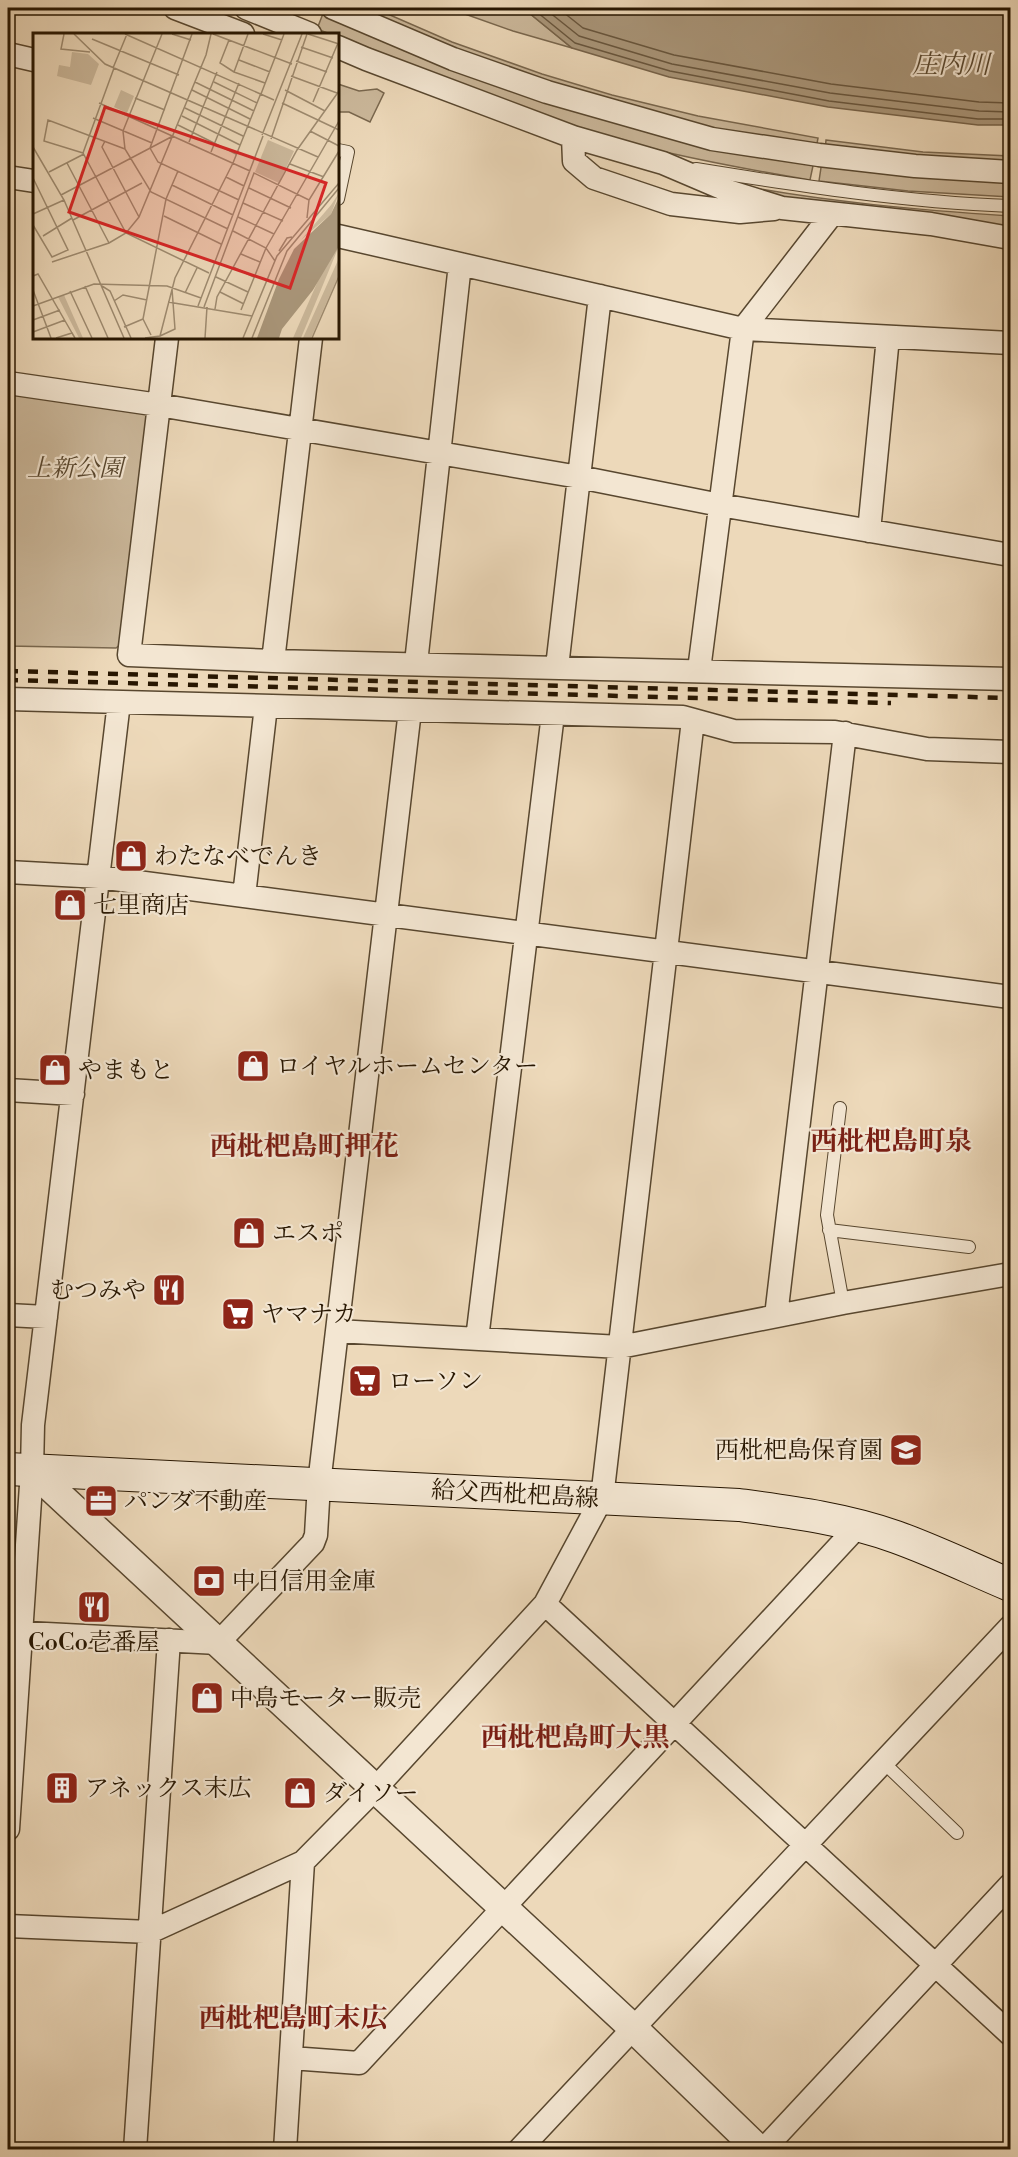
<svg xmlns="http://www.w3.org/2000/svg" width="1018" height="2157" font-family="'Libre Bodoni','Noto Serif JP',serif">
<style>
.green{fill:#cbb89b;stroke:#79674e;stroke-width:1.5}
.water{fill:#aa977b;stroke:#76634a;stroke-width:1.5}
.lines{fill:none;stroke-linecap:round;stroke-linejoin:round}
.shore{stroke:#68563e;stroke-width:1.5}
.service-casing{stroke:#58472f;stroke-width:14}
.minor-casing{stroke:#58472f;stroke-width:25}
.tertiary-casing{stroke:#58472f;stroke-width:31}
.secondary-casing{stroke:#271601;stroke-width:34}
.service{stroke:#f3e6d2;stroke-width:12}
.minor{stroke:#f3e6d2;stroke-width:22}
.tertiary{stroke:#f3e6d2;stroke-width:28}
.secondary{stroke:#f3e6d2;stroke-width:32}
.rail{stroke:#271601;stroke-width:4.5;stroke-dasharray:10 10;stroke-linecap:butt}
.labels{text-anchor:middle;stroke-width:4.5;stroke-linejoin:round;paint-order:stroke}
.park-label{font-size:24px;font-style:italic;fill:#58472f;stroke:#f3e6d2}
.poi-label{font-size:24px;fill:#271601;stroke:#f3e6d2;text-anchor:start}
.street-label{font-size:24px;fill:#271601;stroke:#f3e6d2}
.water-label{font-size:26px;font-style:italic;fill:#5b4a32;stroke:#f3e6d2}
.quarter-label{font-size:27px;font-weight:bold;fill:#7a1f14;stroke:#f3e6d2}
.inset-road{fill:none;stroke:#9e8b70;stroke-width:1.5}
.view{fill:#d62828;fill-opacity:0.15;stroke:#d62828;stroke-width:3}
.inset-edge{fill:none;stroke:#271601;stroke-width:3}
</style>
<rect width="100%" height="100%" fill="#edd9ba"/>
<filter id="stains"><feTurbulence type="fractalNoise" baseFrequency=".00333" numOctaves="4"/><feColorMatrix values="0 0 0 0 .2 0 0 0 0 .09 0 0 0 0 .02 0 0 0 .5 -.17"/></filter>
<radialGradient id="worn" r=".72"><stop offset=".6" stop-color="#630" stop-opacity="0"/><stop offset="1" stop-color="#630" stop-opacity=".3"/></radialGradient>
<path class="green" d="M349 8H374L452 42 542 74 612 95 698 116 818 138 816 149 706 131 543 85Z
M448 8H523L572 48 513 31Z
M324 11 453 65 814 161 810 180C715 164 619 145 527 113 463 91 401 63 338 38V34H330L317 29Z
M338 84 359 91 377 89 384 93 370 122 349 112H338Z
M826 140 923 152 1010 156V166L825 151Z
M822 161 1010 178V197L908 191 819 181Z
M738 185C828 202 919 210 1010 216V231L789 199Z
M8 390 141 407 149 417 121 644 116 648 8 646Z"/>
<path class="water" d="M523 8H1010V125H978L828 107 669 77 572 48Z"/>
<g class="lines">
<path class="shore" d="M532 8 575 43 670 71 829 101 978 119H1010
M544 8 579 36 672 64 830 93 979 111 1010 112
M558 8 583 28 674 55 831 84 979 102 1010 103"/>
<g class="service-casing">
<path id="service" d="M338 150 348 152 338 199
M696 169C801 186 905 202 1010 206
M840 1108 827 1215 843 1303
M829 1230 969 1247
M883 1762 957 1833"/>
</g>
<g class="minor-casing">
<path id="minor" d="M175 8 243 34
M246 8 310 34
M333 8 453 59 547 92 712 139 819 155 915 166 1010 172
M338 47 366 59 573 137 663 163 731 192 782 208 931 224 1010 238
M8 54 34 60
M573 137 574 161 594 178 671 204 740 212 774 209
M8 177 34 181
M338 236 743 329 1010 343
M167 338 129 655 273 661 1010 679
M8 383 159 405 579 477 720 505 1010 555
M869 531 888 337
M273 661 311 338
M416 663 460 264
M557 667 600 296
M699 670 743 329 832 214
M8 699 683 717 734 731 835 732 927 749 1010 752
M8 872 99 877 1010 997
M244 896 266 706
M8 1090 73 1094
M8 1315 46 1317
M776 1316 845 733
M337 1331 620 1347 843 1303 1010 1274
M477 1339 553 714
M545 1604 1010 2034
M8 1632 218 1643 313 1543 316 1535 319 1484 410 710
M8 1829 32 1470 33 1425 119 702
M8 1926 150 1932 303 1862 374 1790 545 1604 602 1498 693 720
M291 2058 359 2063 858 1526
M135 2150 169 1640
M285 2150 303 1862
M519 2150 1010 1627
M763 2150 1010 1885"/>
</g>
<g class="tertiary-casing">
<path id="tertiary" d="M32 1470 633 2028 759 2150"/>
</g>
<g class="secondary-casing">
<path id="secondary" d="M8 1469 739 1505C791 1512 846 1519 896 1537 935 1551 972 1569 1010 1585"/>
</g>
<use href="#service" class="service"/>
<use href="#minor" class="minor"/>
<use href="#tertiary" class="tertiary"/>
<use href="#secondary" class="secondary"/>
<path class="rail" d="M8 671 1010 698
M8 680 891 703"/>
</g>
<defs>
<g id="shop-square" transform="scale(1.725)"><rect x="-9" y="-9" width="18" height="18" rx="4" fill="#8f2418" stroke="#f3e6d2"/><path d="M-5-2.5h2.3a2.7 3.5 0 0 1 5.4 0H5L5.5 6h-11ZM-1.5-2.5h3a1.5 2.3 0 0 0-3 0Z" fill="#fff"/></g>
<g id="restaurant-square" transform="scale(1.725)"><rect x="-9" y="-9" width="18" height="18" rx="4" fill="#8f2418" stroke="#f3e6d2"/><path d="M-5-6h1v4h1v-4h1v4h1v-4h1v5L-1.5 .5V6h-2V.5L-5-1ZM5-6V6H3V1.5H1.5Q1.5-4 5-6Z" fill="#fff"/></g>
<g id="supermarket-square" transform="scale(1.725)"><rect x="-9" y="-9" width="18" height="18" rx="4" fill="#8f2418" stroke="#f3e6d2"/><path d="M-6-5.5h2.5l.6 2H6L4.5 2H-2.5L-4.4-4H-6ZM-1.5 3.2a1.3 1.3 0 1 0 .1 0ZM3 3.2a1.3 1.3 0 1 0 .1 0Z" fill="#fff"/></g>
<g id="school-square" transform="scale(1.725)"><rect x="-9" y="-9" width="18" height="18" rx="4" fill="#8f2418" stroke="#f3e6d2"/><path d="M0-5L7-2L0 1L-7-2ZM-4 1L0 2.5L4 1V4Q0 6-4 4Z" fill="#fff"/></g>
<g id="office-square" transform="scale(1.725)"><rect x="-9" y="-9" width="18" height="18" rx="4" fill="#8f2418" stroke="#f3e6d2"/><path d="M-6-3h4V-5.5h4V-3h4V5H-6ZM-1-4.5V-3h2v-1.5ZM-6 0V1H6V0Z" fill="#fff"/></g>
<g id="bank-square" transform="scale(1.725)"><rect x="-9" y="-9" width="18" height="18" rx="4" fill="#8f2418" stroke="#f3e6d2"/><path d="M-6-4H6V4H-6ZM0-2.3a2.3 2.3 0 1 0 0 4.6a2.3 2.3 0 1 0 0-4.6Z" fill="#fff"/></g>
<g id="building-square" transform="scale(1.725)"><rect x="-9" y="-9" width="18" height="18" rx="4" fill="#8f2418" stroke="#f3e6d2"/><path d="M-4-6H4V6H1V3H-1V6H-4ZM-2.5-4.3h1.7v1.8h-1.7ZM.8-4.3h1.7v1.8H.8ZM-2.5-1h1.7V.8h-1.7ZM.8-1h1.7V.8H.8Z" fill="#fff"/></g>
</defs>
<g fill-rule="evenodd">
<use href="#shop-square" x="131" y="856"/>
<use href="#shop-square" x="70" y="905"/>
<use href="#shop-square" x="253" y="1066"/>
<use href="#shop-square" x="55" y="1070"/>
<use href="#shop-square" x="249" y="1233"/>
<use href="#restaurant-square" x="169" y="1290"/>
<use href="#supermarket-square" x="238" y="1314"/>
<use href="#supermarket-square" x="365" y="1381"/>
<use href="#school-square" x="906" y="1450"/>
<use href="#office-square" x="101" y="1501"/>
<use href="#bank-square" x="209" y="1581"/>
<use href="#restaurant-square" x="94" y="1607"/>
<use href="#shop-square" x="207" y="1698"/>
<use href="#building-square" x="62" y="1788"/>
<use href="#shop-square" x="300" y="1793"/>
</g>
<g class="labels">
<g class="park-label">
<text x="75" y="476">上新公園</text>
</g>
<g class="poi-label">
<text x="154" y="864">わたなべでんき</text>
<text x="93" y="913">七里商店</text>
<text x="276" y="1074">ロイヤルホームセンター</text>
<text x="78" y="1078">やまもと</text>
<text x="272" y="1241">エスポ</text>
<text x="146" y="1298" text-anchor="end">むつみや</text>
<text x="261" y="1322">ヤマナカ</text>
<text x="388" y="1389">ローソン</text>
<text x="883" y="1458" text-anchor="end">西枇杷島保育園</text>
<text x="124" y="1509">パンダ不動産</text>
<text x="232" y="1589">中日信用金庫</text>
<text x="94" y="1650" text-anchor="middle">CoCo壱番屋</text>
<text x="230" y="1706">中島モーター販売</text>
<text x="85" y="1796">アネックス末広</text>
<text x="323" y="1801">ダイソー</text>
</g>
<g class="street-label">
<text transform="translate(515 1494) rotate(3)" y="8">給父西枇杷島線</text>
</g>
<g class="water-label">
<text x="951" y="73">庄内川</text>
</g>
<g class="quarter-label">
<text x="891" y="1150">西枇杷島町泉</text>
<text x="304" y="1155">西枇杷島町押花</text>
<text x="575" y="1746">西枇杷島町大黒</text>
<text x="293" y="2027">西枇杷島町末広</text>
</g>
</g>
<g transform="translate(33 33)">
<rect width="306" height="306" fill="#edd9ba"/>
<path d="M39 19 55 21 66 31 58 52 24 43 26 32 37 34ZM88 57 101 63 94 80 81 74ZM235 107 261 118 246 150 222 139ZM306 160 298 181 268 207 298 172ZM306 213 268 305H260L291 234ZM306 225V241L278 305H270ZM31 262 50 305H46L25 264Z" fill="#cbb89b"/>
<path d="M306 164V213L280 257 249 296 246 305H224L246 246 261 216 298 181Z" fill="#aa977b"/>
<path class="inset-road" d="M31 1 28 16 57 19M41 1 72 31 285 124M92 1 241 67M129 1 90 98 92 116 118 159 195 196M139 1 158 7M159 1 117 115 125 129 206 167M180 1 259 31M215 1 201 39 232 50M230 1 249 7M275 1 306 11M59 6 146 42M196 7 187 30 201 39M268 14 300 25M206 27 237 39M263 28 294 39M80 35 94 1M81 35 50 120 93 200 176 240M258 43 304 60M162 49 221 78M181 49 224 70M159 57 217 86M252 57 292 78M228 61 251 1M102 65 132 77M280 69 305 10M66 70 217 138M249 70 306 97M152 75 210 103M149 83 207 112M60 85 119 110M145 92 203 121M277 98 306 113M229 102 269 1M238 106 274 1M72 108 69 114 106 184M156 109 184 39M0 114 31 167 91 305M178 119 206 50M50 120 11 108 15 87 92 116M34 130 76 210M257 131 291 144M16 139 51 121M193 144 211 153M0 145 35 217 19 224 0 192M139 152 200 182M216 155 258 175M28 162 140 103M210 170 250 188M0 181 31 167M131 183 188 211M205 184 241 201M274 185 276 167 306 118M40 187 109 150M200 198 233 215 242 228M10 203 39 185M246 218 254 205 259 204M208 221 227 229M19 229 76 210 93 200 106 184 173 22 178 1M200 234 221 244M0 243 5 241 39 300M183 244 215 259M52 253 75 305M69 253 77 258 98 305M0 257 18 305M37 258 59 305M187 259 211 271M152 260 164 235M81 268 90 262 114 267M135 269 219 283M0 273 61 251 134 253 168 265M165 273 230 103M171 274 221 140 276 167M182 276 184 264 264 117 306 58M208 277 233 215 306 88M0 287 27 277M91 294 110 286M0 299 32 287M118 302 110 286 133 166 145 138M127 303 142 296 139 256M23 305 39 300 42 305M112 305 127 303 142 245 200 130 228 60M172 305 174 274M210 305 244 223 306 150M219 305 254 218 306 155M279 305 306 243"/>
<path class="view" d="M72 74 293 150 257 255 36 179Z"/>
<rect width="306" height="306" class="inset-edge"/>
</g>
<rect width="1018" height="2157" fill="none" stroke="#edd9ba" stroke-width="30"/>
<rect x="9" y="9" width="1000" height="2139" fill="none" stroke="#271601" stroke-width="3"/>
<rect x="15" y="15" width="988" height="2127" fill="none" stroke="#271601" stroke-width="1.5"/>
<rect width="100%" height="100%" filter="url(#stains)"/>
<rect width="100%" height="100%" fill="url(#worn)"/>
</svg>
